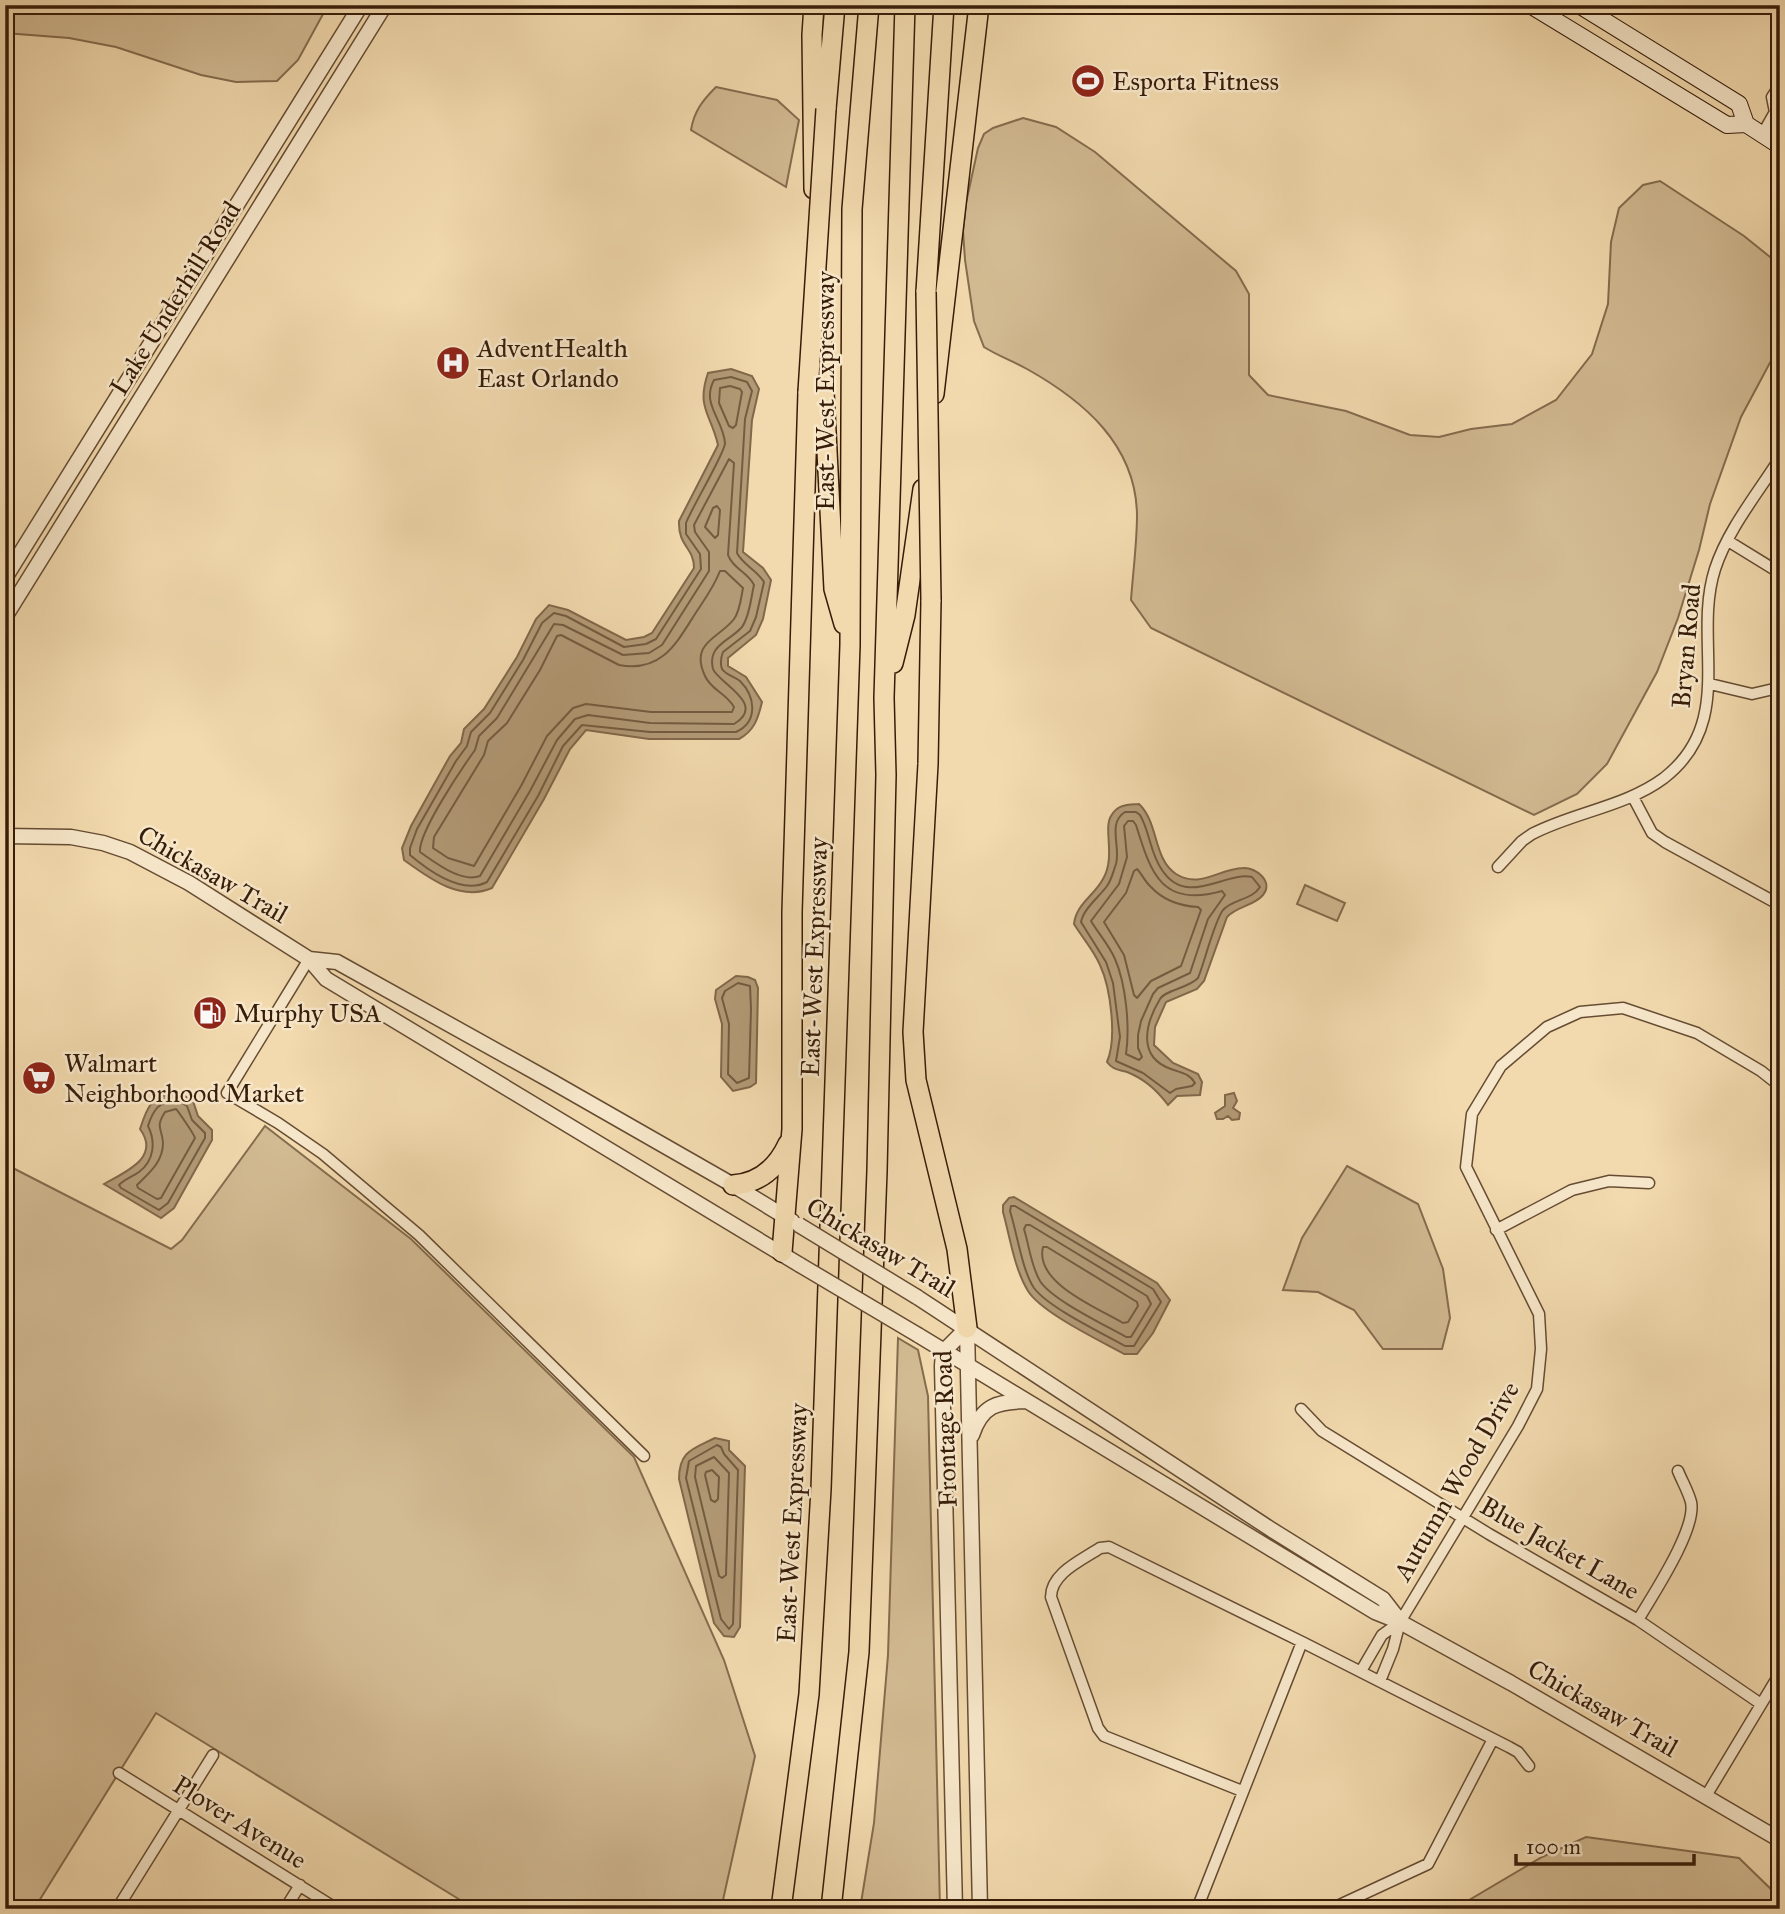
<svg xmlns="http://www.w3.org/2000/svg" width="1785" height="1914" font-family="'IM FELL Great Primer',serif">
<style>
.green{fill:#d2ba92;stroke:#846c4e;stroke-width:2}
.water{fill:#b29a76;stroke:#81684a;stroke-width:2}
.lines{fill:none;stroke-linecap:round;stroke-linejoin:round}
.shore{stroke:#745c40;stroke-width:2}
.stream{stroke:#81684a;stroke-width:3.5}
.minor-casing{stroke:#664c32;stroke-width:13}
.tertiary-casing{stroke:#664c32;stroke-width:17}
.secondary-casing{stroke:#371d09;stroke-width:18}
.motorway-casing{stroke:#371d09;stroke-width:22}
.minor{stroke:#f7e7ca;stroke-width:10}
.tertiary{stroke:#f7e7ca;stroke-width:14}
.secondary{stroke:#f7e7ca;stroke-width:16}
.motorway{stroke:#f2daae;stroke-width:19}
.tertiary-bridge-casing{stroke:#664c32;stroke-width:17;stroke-linecap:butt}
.motorway-bridge-casing{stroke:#371d09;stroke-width:22;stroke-linecap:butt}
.tertiary-bridge{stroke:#f7e7ca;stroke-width:14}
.motorway-bridge{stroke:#f2daae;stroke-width:19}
.labels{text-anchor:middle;stroke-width:5;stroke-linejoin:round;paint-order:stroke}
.poi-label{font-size:26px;fill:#371d09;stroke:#f7e7ca;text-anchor:start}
.street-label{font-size:26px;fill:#371d09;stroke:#f7e7ca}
</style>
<rect width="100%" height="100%" fill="#f2daae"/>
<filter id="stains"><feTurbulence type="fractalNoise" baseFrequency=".00286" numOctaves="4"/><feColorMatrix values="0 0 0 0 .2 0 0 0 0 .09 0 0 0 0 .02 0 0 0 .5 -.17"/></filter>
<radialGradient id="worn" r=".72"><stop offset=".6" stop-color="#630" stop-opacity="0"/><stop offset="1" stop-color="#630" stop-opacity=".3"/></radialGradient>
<path class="green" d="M5 5H328L298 60 277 81 236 82 201 75 116 47 69 38 5 33Z
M716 87 777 100 799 120 786 187 691 130C694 111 703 100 716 87Z
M1023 118 1056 127 1095 152 1236 271 1249 294V375L1268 395 1346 411 1410 435 1439 437 1471 429 1512 424 1556 400 1592 354 1608 304 1611 242 1619 208 1643 185 1660 181 1744 236 1780 265V344L1741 417 1710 504 1699 550 1678 618 1657 672 1607 764 1577 794 1534 815 1151 628 1131 600C1133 572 1137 543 1137 515 1136 445 1084 401 1027 369 1013 361 998 356 984 347L974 321 965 260 963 231 966 203 978 148 984 134 993 128Z
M1305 885 1345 903 1337 921 1297 904Z
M265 1126 411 1239 634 1457 724 1660 755 1756 721 1909H475L156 1713 34 1909H5V1164L171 1249 182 1240Z
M1347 1166 1418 1204 1443 1269 1450 1318 1442 1349H1383L1354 1310 1318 1292 1283 1290 1302 1238Z
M898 1338 918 1350 928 1396 940 1909H860L874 1823 888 1655Z
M1586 1837 1739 1858 1780 1898V1909H1454L1542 1857Z"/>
<path class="water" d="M731 369 752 376 759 389 752 420 743 552 763 568 771 580 763 619 756 635 728 658V666L746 677 762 702C758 719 754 731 739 739H649L586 730 570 749 544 799 492 888C460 902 429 878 404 860L402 848 411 826 450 756 461 743 464 729 484 709 517 657 536 619 549 605 568 610 626 640 644 637 652 633 694 568C694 547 678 547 679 521L718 445C711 414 696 408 708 373Z
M1139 804C1159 823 1153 859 1176 874 1200 889 1218 869 1243 868 1256 867 1274 882 1263 895 1254 906 1237 906 1227 917L1204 981 1197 989 1166 1002 1155 1027 1154 1045 1173 1063 1198 1074 1202 1082 1200 1095 1177 1096 1168 1105C1157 1090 1145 1079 1127 1072 1117 1069 1113 1070 1107 1062 1117 1039 1111 989 1100 965 1094 951 1082 937 1074 924 1076 904 1094 896 1103 879 1116 857 1103 829 1111 816 1118 804 1127 805 1139 804Z
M736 976 748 977 755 980 758 988 756 1083 750 1087 733 1091 721 1077 722 1024 715 999 716 990Z
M179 1093 193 1101 198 1116 212 1130V1140L174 1208 161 1218 104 1184C125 1172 161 1158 140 1129 148 1104 152 1095 179 1093Z
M1234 1093 1237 1101 1233 1108 1240 1113 1239 1119 1232 1120 1228 1116 1223 1119H1217L1215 1113 1225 1106V1095Z
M1014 1197 1157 1283 1170 1300 1153 1333 1137 1354H1124C1099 1340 1042 1313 1028 1291 1014 1268 1010 1237 1003 1212V1205L1009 1198Z
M715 1438 729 1441V1450L745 1466 740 1627 734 1637 724 1636 714 1623 679 1479C679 1451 693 1449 715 1438Z"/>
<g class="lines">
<path class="shore" d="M731 377 747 382 752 391 745 419 737 553C743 565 757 570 764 582L756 617 750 631 723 652C721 657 720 663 722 669 726 675 735 677 740 681 756 697 758 722 736 732H650L582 725 563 746 538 796 487 882C462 895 429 871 410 855V848L417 829 456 761 467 746 471 732 490 713 523 660 542 623 554 613 566 616 624 647 646 644 656 639 701 569 700 554 686 534V523C691 509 726 451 725 443 723 419 701 404 714 380Z
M730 386 740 389 742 392 736 425 733 428 729 426 719 403 720 388Z
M729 459 734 463 728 555C733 569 748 572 754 585 751 597 750 616 742 627 730 641 707 645 713 669 717 682 768 704 734 724L650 723 588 715 575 719 557 740 530 791 480 876C461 883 436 863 420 852 418 833 462 768 475 750L479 736 497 718 554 624 563 625 623 655 649 653 662 645 709 571V552L695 532 694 525Z
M717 506 720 510 718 535 715 538 705 527 713 508Z
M720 571H725L743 588C741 598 740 611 734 619 720 638 689 642 705 676 711 690 726 693 734 707L732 712H651L586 704 573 708 547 736 521 786 474 866 448 858 433 848 434 837 484 755 488 741 507 723 540 670 557 636 561 635 619 665C661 673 676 644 695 614 704 600 714 587 720 571Z
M1125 812H1136L1140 815C1150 832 1150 853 1162 870 1187 908 1225 871 1252 877L1260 887C1252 900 1233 899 1223 910 1214 922 1205 961 1198 978 1189 988 1165 990 1160 999 1145 1024 1137 1057 1171 1069 1181 1073 1189 1073 1195 1083L1192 1086 1176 1089 1170 1093 1143 1073 1116 1061 1120 1037 1113 983 1106 962 1081 922C1084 908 1099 897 1107 886 1112 879 1113 872 1116 864 1121 847 1107 823 1125 812Z
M1128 821H1133L1136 825C1151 873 1161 908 1222 891L1225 895 1208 919 1190 973 1158 988 1153 994 1141 1021 1138 1035V1048L1142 1057 1139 1060 1126 1054C1130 1027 1126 984 1115 959 1109 945 1098 933 1091 921L1119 884 1127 857 1124 826Z
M1137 869C1142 874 1145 882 1151 887 1163 900 1180 906 1198 907L1201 910 1181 966 1151 981 1137 998 1134 995 1124 955 1104 922 1126 893 1134 871Z
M738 983 750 986 751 1009 749 1078 737 1083 728 1074 729 1024 722 998 725 991Z
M177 1100 187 1106 192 1120 205 1133V1138L168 1203 159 1210 121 1188 119 1185C125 1179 132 1177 139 1172 154 1161 156 1142 148 1126 153 1110 159 1101 177 1100Z
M176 1109C178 1111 194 1134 195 1138L161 1198 157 1199 138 1188 137 1185C149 1173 163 1162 163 1143 162 1127 155 1128 165 1112Z
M1011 1206H1015L1153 1289 1161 1302 1134 1346H1125C1102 1333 1049 1308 1034 1288 1022 1270 1017 1233 1010 1211Z
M1026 1225H1030L1147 1296 1151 1304 1131 1337H1126C1105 1325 1052 1300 1040 1281 1031 1266 1029 1245 1024 1229Z
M1043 1247H1047L1137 1302 1138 1306 1128 1322 1123 1323C1098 1308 1034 1283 1043 1247Z
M717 1445 721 1447 724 1454 738 1470 733 1624 729 1629 721 1619 686 1478 689 1461Z
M714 1457 729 1473 726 1575 722 1578 719 1576 695 1477 696 1466Z
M712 1470 719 1477 718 1499 715 1502 711 1500 705 1475 706 1472Z"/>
<path class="stream" d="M1766 1909 1780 1887"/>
<g class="minor-casing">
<path id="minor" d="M1762 135 1775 112 1772 97 1780 85
M1728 541 1780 573
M1710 684 1752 694 1778 688
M1633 797 1652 833 1665 842 1780 905
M1498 867 1522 841 1532 834C1574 812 1625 807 1664 778 1737 721 1692 641 1715 569 1728 529 1758 493 1780 458
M309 959 227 1093 278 1123 323 1154 419 1235 644 1456
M1496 1230 1572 1190 1609 1181 1649 1183
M1301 1409 1322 1431 1489 1534 1638 1620 1761 1704
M1638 1620C1652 1596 1697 1529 1691 1502 1688 1491 1682 1481 1678 1471
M1302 1642 1509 1747 1518 1752 1529 1766
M1361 1671 1382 1635 1400 1622
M1380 1681 1393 1649 1400 1622 1518 1426 1537 1389 1541 1349 1539 1314 1466 1167 1472 1114 1501 1066 1547 1027 1580 1012 1623 1008 1697 1033 1761 1071 1780 1086
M119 1773 337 1909
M1706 1796 1780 1673
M117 1909 213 1755
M285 1909 300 1885
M1197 1909 1302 1642 1109 1547 1100 1548C1082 1560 1051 1573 1051 1597L1098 1728 1104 1736 1242 1791
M1331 1909 1428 1864 1493 1739"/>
</g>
<g class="tertiary-casing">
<path id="tertiary" d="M5 578 361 5
M5 617 385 5
M5 836 71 837 103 843 130 852 189 883 309 959 326 979 800 1265
M309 959 337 962 551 1081 733 1185 792 1221
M917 1297 1272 1530 1383 1599 1400 1621
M967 1328 980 1909
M918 1335 1375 1612 1400 1622 1511 1683 1780 1840
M972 1435C982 1405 997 1402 1025 1401
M955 1909 942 1366 943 1352 967 1328"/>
</g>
<g class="secondary-casing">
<path id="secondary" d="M1530 5 1727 125 1746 124 1780 146
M1579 5 1739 104 1746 124"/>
</g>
<g class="motorway-casing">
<path id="motorway" d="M826 109 835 5
M814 189 812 35 814 5
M926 292 944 5
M820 313 834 589 844 624
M934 394 979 5
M931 600 928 764 913 1032 916 1080 957 1249 967 1328
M893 663 905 615 923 489
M733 1185C760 1183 777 1168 788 1144
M782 1252 792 1129V912L808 392
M781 1909 809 1694 821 1489 850 645 852 209 869 5
M831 1909 859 1652 877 1171 886 775 884 698 905 5"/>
</g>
<use href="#minor" class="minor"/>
<use href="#tertiary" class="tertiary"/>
<use href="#secondary" class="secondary"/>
<use href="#motorway" class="motorway"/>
<g class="tertiary-bridge-casing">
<path id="tertiary-bridge" d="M799 1225 917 1297
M800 1265 918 1335"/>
</g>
<g class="motorway-bridge-casing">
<path id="motorway-bridge" d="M926 292 931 600
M808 392 826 109"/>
</g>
<use href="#tertiary-bridge" class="tertiary-bridge"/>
<use href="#motorway-bridge" class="motorway-bridge"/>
</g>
<defs>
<g id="stadium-disc" transform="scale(1.75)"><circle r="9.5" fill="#8f2418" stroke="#f7e7ca"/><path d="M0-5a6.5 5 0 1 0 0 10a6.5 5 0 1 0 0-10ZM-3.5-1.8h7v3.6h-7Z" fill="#fff"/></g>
<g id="hospital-disc" transform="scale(1.75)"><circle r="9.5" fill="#8f2418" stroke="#f7e7ca"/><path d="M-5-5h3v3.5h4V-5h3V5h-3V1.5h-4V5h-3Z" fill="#fff"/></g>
<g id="fuel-disc" transform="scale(1.75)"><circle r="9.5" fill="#8f2418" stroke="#f7e7ca"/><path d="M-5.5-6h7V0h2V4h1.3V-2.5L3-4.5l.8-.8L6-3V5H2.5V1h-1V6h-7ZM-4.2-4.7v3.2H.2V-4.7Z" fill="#fff"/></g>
<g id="supermarket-disc" transform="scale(1.75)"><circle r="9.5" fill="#8f2418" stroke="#f7e7ca"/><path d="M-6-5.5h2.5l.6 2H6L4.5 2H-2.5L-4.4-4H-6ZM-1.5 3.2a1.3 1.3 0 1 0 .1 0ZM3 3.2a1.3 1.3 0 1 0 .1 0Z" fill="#fff"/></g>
</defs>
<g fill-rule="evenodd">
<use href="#stadium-disc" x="1088" y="81"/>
<use href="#hospital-disc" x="453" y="363"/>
<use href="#fuel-disc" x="210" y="1013"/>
<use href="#supermarket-disc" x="39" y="1078"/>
</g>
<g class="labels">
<g class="poi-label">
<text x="1112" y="90">Esporta Fitness</text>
<text x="477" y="357">AdventHealth<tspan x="477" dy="30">East Orlando</tspan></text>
<text x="234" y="1022">Murphy USA</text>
<text x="64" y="1072">Walmart<tspan x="64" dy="30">Neighborhood Market</tspan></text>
</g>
<g class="street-label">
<text transform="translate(175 298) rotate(-58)" y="9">Lake Underhill Road</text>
<text transform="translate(825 391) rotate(-90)" y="9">East-West Expressway</text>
<text transform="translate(1686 646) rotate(-85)" y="9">Bryan Road</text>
<text transform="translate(213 874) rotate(30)" y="9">Chickasaw Trail</text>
<text transform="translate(814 957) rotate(-88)" y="9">East-West Expressway</text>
<text transform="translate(881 1247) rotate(31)" y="9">Chickasaw Trail</text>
<text transform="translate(945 1429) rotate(-92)" y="9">Frontage Road</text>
<text transform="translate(1456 1481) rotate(-60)" y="9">Autumn Wood Drive</text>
<text transform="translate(792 1523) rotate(-87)" y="9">East-West Expressway</text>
<text transform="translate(1560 1548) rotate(30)" y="9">Blue Jacket Lane</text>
<text transform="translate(1603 1708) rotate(30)" y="9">Chickasaw Trail</text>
<text transform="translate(240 1822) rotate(32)" y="9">Plover Avenue</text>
</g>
</g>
<rect width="1785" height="1914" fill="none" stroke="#f2daae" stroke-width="28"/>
<rect x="7" y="7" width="1771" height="1900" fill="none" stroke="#371d09" stroke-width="3.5"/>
<rect x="14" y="14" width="1757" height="1886" fill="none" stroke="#371d09" stroke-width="2"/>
<path d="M1516 1854v10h178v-10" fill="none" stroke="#371d09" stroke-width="3.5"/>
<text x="1526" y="1854" font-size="21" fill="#371d09" stroke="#f7e7ca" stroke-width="5" paint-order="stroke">100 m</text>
<rect width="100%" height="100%" filter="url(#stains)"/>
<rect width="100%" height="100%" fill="url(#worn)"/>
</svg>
